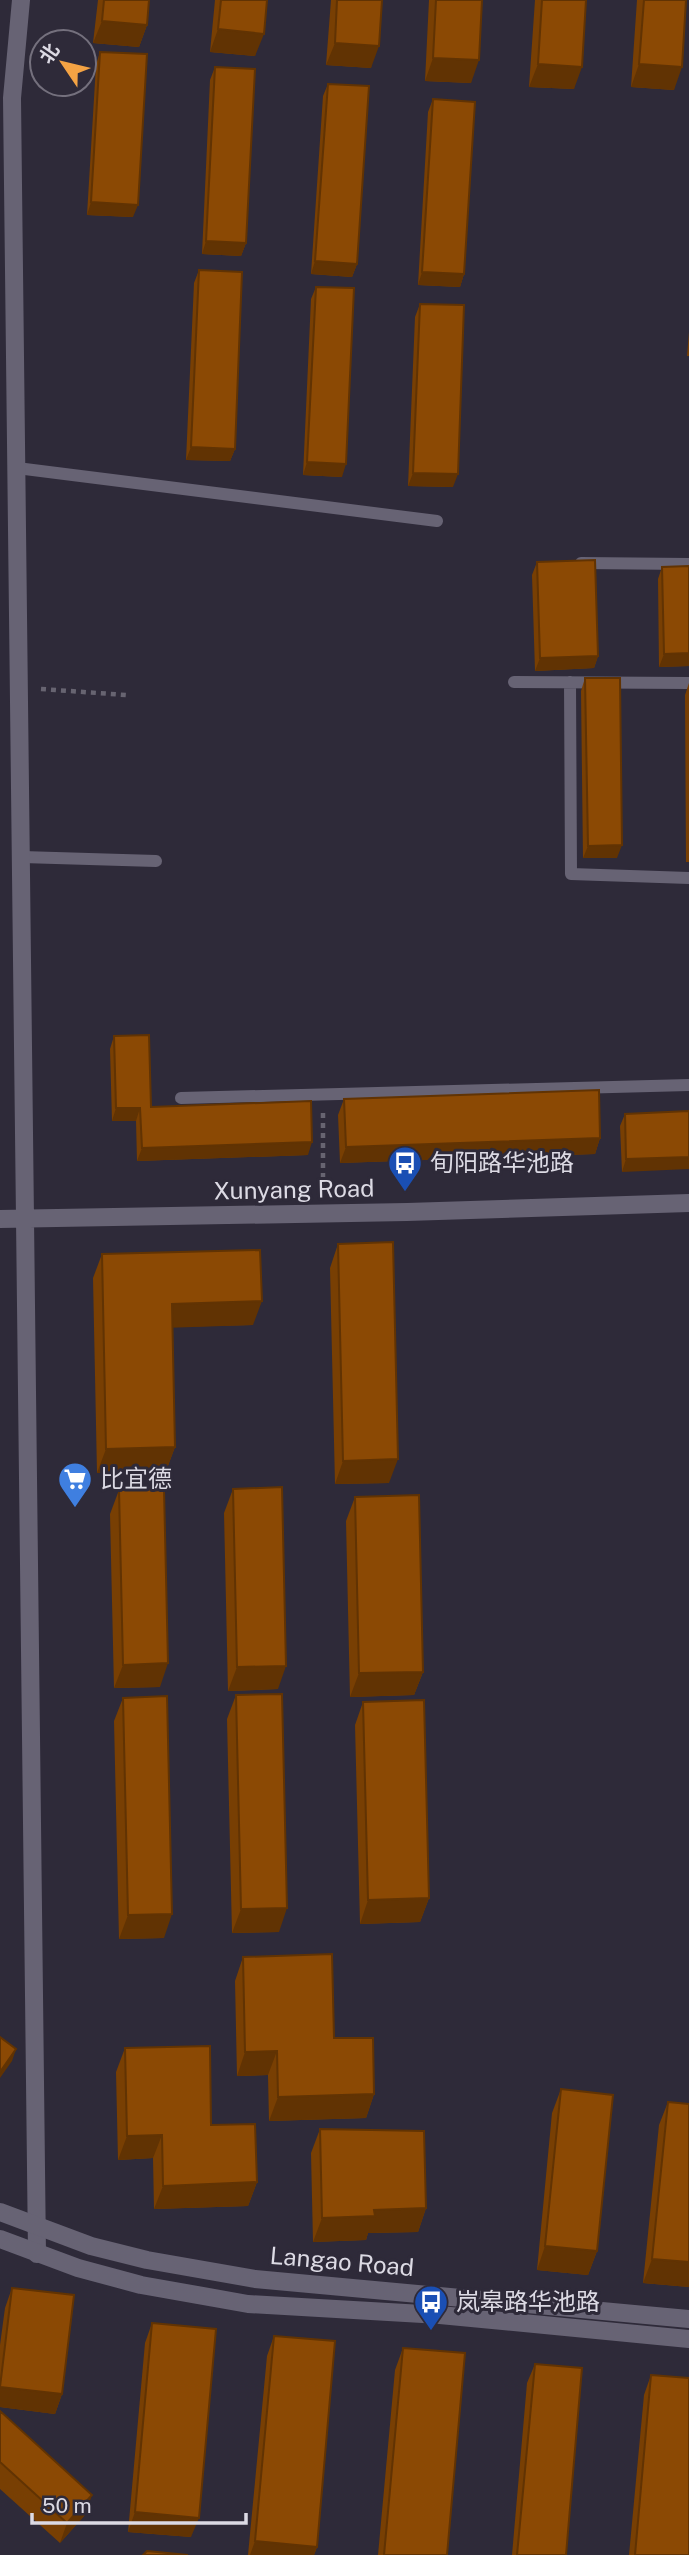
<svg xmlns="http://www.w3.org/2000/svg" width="689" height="2555" font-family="'Public Sans','Noto Sans SC',sans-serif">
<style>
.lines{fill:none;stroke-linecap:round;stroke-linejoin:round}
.path{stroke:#676471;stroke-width:4.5;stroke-dasharray:5 5;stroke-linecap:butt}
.service{stroke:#676374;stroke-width:12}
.minor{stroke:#676374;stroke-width:18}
.secondary{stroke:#676374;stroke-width:18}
.wall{fill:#783f03}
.shaded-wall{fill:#613303}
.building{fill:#8b4904;stroke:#613303;stroke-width:2}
.labels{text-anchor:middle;stroke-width:6;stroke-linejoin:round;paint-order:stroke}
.poi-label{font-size:24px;fill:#dcdae4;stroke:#2e2a39;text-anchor:start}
.street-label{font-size:24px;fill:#dcdae4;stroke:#2e2a39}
</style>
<rect width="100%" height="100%" fill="#2e2a39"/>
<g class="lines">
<path class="path" d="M41 689 126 695
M323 1113V1192"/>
<path class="service" d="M17 468 437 521
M581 563 689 564
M514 682 689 683
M570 682 571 874 689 878
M22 857 156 861
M181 1098 689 1085"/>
<path class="minor" d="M21 0 12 98 37 2254
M0 1219 407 1212 689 1203"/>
<path class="secondary" d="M0 2212 91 2246 147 2260 255 2279 689 2319
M0 2239 78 2268 141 2285 248 2304 440 2315 689 2339"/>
</g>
<path class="wall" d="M98 0H149L147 25 139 47 93 43Z
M215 0H267L255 56 210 52Z
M331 0H382L371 68 326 65Z
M429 0H482L471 83 425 81Z
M535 0H586L574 89 529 87Z
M637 0H686L674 90 631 87Z
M100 52 133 217 87 215 96 65Z
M215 67 246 243 241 256 202 254 210 80Z
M328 84 357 264 352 277 311 274 323 96Z
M433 99 464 274 460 287 418 285 428 112Z
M199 270 235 449 230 461 186 460 194 283Z
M316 287 342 477 303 475 311 299Z
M420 304 453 487 408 486 415 317Z
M689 332V356H687Z
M537 562 598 656 594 668 535 671 532 575Z
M662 567 689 666 659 667 658 579Z
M585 678 617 858H583L581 691Z
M689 683V862H686L685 695Z
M114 1036 151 1107 308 1155 137 1161 136 1121H112L110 1049Z
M344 1099 600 1138 595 1154 340 1163 338 1115Z
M689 1111 622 1172 620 1126 625 1114Z
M338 1244 389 1483 335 1484 330 1268Z
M102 1254 253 1325 172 1327 175 1447 166 1471 97 1473 93 1278Z
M233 1489 278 1689 228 1691 224 1513Z
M119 1490 160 1687 114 1688 110 1514Z
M355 1497 423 1672 414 1695 350 1697 346 1521Z
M236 1695 279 1932 232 1933 227 1719Z
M123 1698 164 1938 119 1939 114 1721Z
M363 1702 429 1898 420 1922 360 1924 355 1725Z
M243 1957 334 2038 374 2094 366 2118 269 2121 268 2075 237 2076 235 1981Z
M125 2048 211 2125 257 2182 248 2206 154 2209 153 2158 118 2160 116 2072Z
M561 2089 597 2251 588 2275 537 2270 552 2113Z
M668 2102 689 2104V2287L643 2283 659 2125Z
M320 2129 426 2208 418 2232 368 2233 366 2240 313 2242 311 2153Z
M12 2288 62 2394 55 2414 0 2407V2345L5 2308Z
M152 2323 191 2537 128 2532 145 2343Z
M274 2336 317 2547 314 2555H248L267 2356Z
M403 2348 447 2555H378L395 2370Z
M535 2364 566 2555H512L527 2383Z
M651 2375 689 2555H629L644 2395Z
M0 2411 85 2515 60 2543 0 2489Z"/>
<path class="shaded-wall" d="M102 21 147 25 139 47 93 43Z
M218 29 264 34 255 56 210 52Z
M335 43 379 46 371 68 326 65Z
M433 58 479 60 471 83 425 81Z
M538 64 582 67 574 89 529 87Z
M639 64 682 67 674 90 631 87Z
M91 202 138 205 133 217 87 215Z
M206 241 246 243 241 256 202 254Z
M315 261 357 264 352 277 311 274Z
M422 272 464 274 460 287 418 285Z
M191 447 235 449 230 461 186 460Z
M307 462 346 464 342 477 303 475Z
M413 473 458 474 453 487 408 486Z
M689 653V666L659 667 664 654Z
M598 656 594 668 535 671 540 658Z
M622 845 617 858H583L588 846Z
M116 1108H140L136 1121H112Z
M600 1138 595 1154 340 1163 346 1147Z
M312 1142 308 1155 137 1161 142 1148Z
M689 1157V1169L622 1172 626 1159Z
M262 1301 253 1325 163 1328 172 1304Z
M175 1447 166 1471 97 1473 106 1449Z
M398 1459 389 1483 335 1484 343 1461Z
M168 1663 160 1687 114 1688 123 1665Z
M286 1666 278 1689 228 1691 237 1667Z
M423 1672 414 1695 350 1697 359 1673Z
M429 1898 420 1922 360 1924 368 1900Z
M287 1908 279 1932 232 1933 241 1909Z
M172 1914 164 1938 119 1939 128 1915Z
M16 2049 12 2061 0 2078V2072Z
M277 2051 268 2075 237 2076 245 2052Z
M374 2094 366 2118 269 2121 278 2097Z
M162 2135 153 2158 118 2160 127 2136Z
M257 2182 248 2206 154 2209 163 2186Z
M426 2208 418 2232 368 2233 366 2240 313 2242 322 2218 374 2210Z
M545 2246 597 2251 588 2275 537 2270Z
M652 2259 689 2262V2287L643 2283Z
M0 2387 62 2394 55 2414 0 2407Z
M92 2495 85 2515 60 2543 67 2523Z
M135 2512 199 2518 191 2537 128 2532Z
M255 2541 317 2547 314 2555H250Z"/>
<path class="building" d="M104 0H149L147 25 102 21Z
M221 0H267L264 34 218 29Z
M337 0H382L379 46 335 43Z
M436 0H482L479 60 433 58Z
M542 0H586L582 67 538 64Z
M644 0H686L682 67 639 64Z
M100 52 147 54 138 205 91 202Z
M215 67 255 69 246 243 206 241Z
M328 84 369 86 357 264 315 261Z
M433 99 475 102 464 274 422 272Z
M199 270 242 272 235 449 191 447Z
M316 287 354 288 346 464 307 462Z
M420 304 464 305 458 474 413 473Z
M595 560 598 656 540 658 537 562Z
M689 566V653L664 654 662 567Z
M585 678H620L622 845 588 846Z
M149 1035 151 1107 311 1101 312 1142 142 1148 140 1108H116L114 1036Z
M599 1090 600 1138 346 1147 344 1099Z
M689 1111V1157L626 1159 625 1114Z
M393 1242 398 1459 343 1461 338 1244Z
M260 1250 262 1301 172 1304 175 1447 106 1449 102 1254Z
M282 1487 286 1666 237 1667 233 1489Z
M164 1489 168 1663 123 1665 119 1490Z
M419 1495 423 1672 359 1673 355 1497Z
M282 1694 287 1908 241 1909 236 1695Z
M167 1696 172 1914 128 1915 123 1698Z
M424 1700 429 1898 368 1900 363 1702Z
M332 1954 334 2038H373L374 2094 278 2097 277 2051 245 2052 243 1957Z
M0 2037 16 2049 0 2072Z
M210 2046 211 2125 255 2124 257 2182 163 2186 162 2135 127 2136 125 2048Z
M561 2089 613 2095 597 2251 545 2246Z
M668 2102 689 2104V2262L652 2259Z
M320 2129 424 2131 426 2208 374 2210 375 2216 322 2218Z
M12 2288 74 2295 62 2394 0 2387Z
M152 2323 216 2329 199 2518 135 2512Z
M274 2336 335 2341 317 2547 255 2541Z
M403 2348 465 2353 447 2555H384Z
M535 2364 582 2368 566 2555H517Z
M651 2375 689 2378V2555H635Z
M0 2411 92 2495 67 2523 0 2462Z
M147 2551 188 2555H143Z"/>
<defs>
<g id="bus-pin" transform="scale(1.75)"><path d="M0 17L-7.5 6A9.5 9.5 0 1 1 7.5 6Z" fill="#1a4fb4" stroke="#2e2a39"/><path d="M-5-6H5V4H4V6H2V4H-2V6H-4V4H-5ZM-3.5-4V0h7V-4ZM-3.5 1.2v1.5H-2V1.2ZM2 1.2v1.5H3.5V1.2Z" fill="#fff"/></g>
<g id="supermarket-pin" transform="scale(1.75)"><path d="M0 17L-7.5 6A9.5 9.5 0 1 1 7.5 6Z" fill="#3f7fe0" stroke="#2e2a39"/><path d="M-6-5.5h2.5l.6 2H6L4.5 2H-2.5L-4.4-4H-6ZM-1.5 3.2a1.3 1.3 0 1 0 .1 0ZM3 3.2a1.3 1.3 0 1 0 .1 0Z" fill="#fff"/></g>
</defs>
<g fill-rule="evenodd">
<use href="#bus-pin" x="405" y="1163"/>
<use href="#supermarket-pin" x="75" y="1479"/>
<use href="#bus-pin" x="431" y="2302"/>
</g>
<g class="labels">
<g class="poi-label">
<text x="430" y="1171">旬阳路华池路</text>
<text x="100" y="1487">比宜德</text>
<text x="456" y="2310">岚皋路华池路</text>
</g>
<g class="street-label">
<text transform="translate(294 1190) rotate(-1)" y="8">Xunyang Road</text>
<text transform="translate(342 2262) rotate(5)" y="8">Langao Road</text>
</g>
</g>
<g transform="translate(63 63) rotate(305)"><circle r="33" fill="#2e2a39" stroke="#74707d" stroke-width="2"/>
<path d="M0-5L12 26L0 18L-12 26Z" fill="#f4a344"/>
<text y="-10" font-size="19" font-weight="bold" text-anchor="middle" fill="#dcdae4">北</text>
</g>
<path d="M32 2513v10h214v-10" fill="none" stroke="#dcdae4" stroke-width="3.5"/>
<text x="42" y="2513" font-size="21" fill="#dcdae4" stroke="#2e2a39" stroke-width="5" paint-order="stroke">50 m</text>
</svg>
